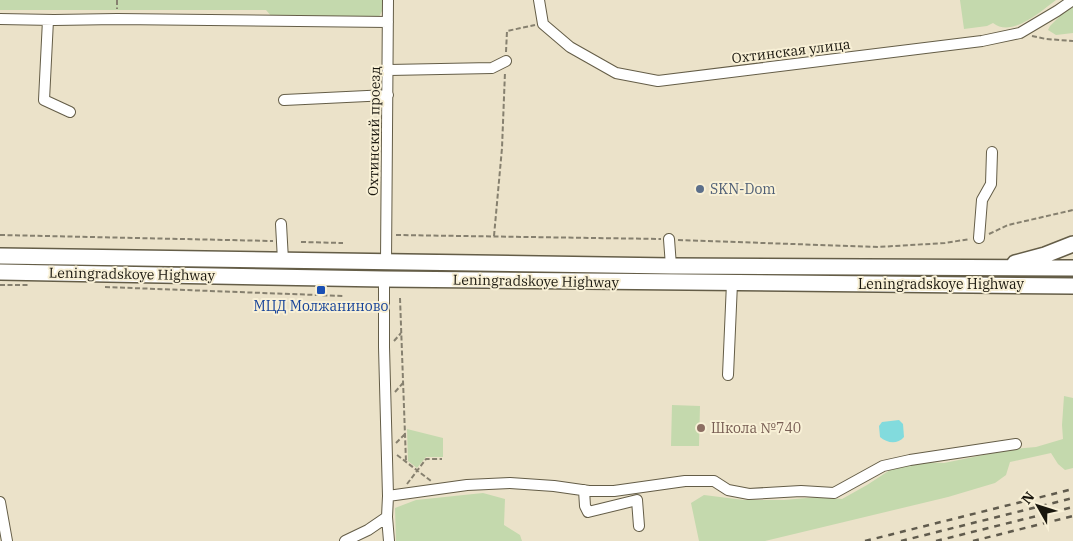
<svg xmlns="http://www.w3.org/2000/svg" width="1073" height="541" font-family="'IBM Plex Serif',serif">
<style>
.green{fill:#c4d9ad}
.water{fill:#82dbdd}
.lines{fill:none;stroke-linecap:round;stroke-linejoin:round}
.minor-casing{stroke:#645d47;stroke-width:12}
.highway-casing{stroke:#645d47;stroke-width:18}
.path{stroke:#86806f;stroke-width:2;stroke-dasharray:5 2.5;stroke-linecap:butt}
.minor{stroke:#fff;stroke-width:10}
.highway{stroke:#fff;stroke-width:15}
.rail{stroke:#605b4d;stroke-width:2.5;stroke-dasharray:6 6;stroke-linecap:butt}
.service-dot{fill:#5c6f8a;stroke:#f8f0d6;stroke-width:2}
.transit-dot{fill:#1a4fb4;stroke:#f8f0d6;stroke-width:2}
.education-dot{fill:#8d6e63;stroke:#f8f0d6;stroke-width:2}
.labels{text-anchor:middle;stroke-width:4;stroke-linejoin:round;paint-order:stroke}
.street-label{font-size:14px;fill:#1a170e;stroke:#f8f0d6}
.service-label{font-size:14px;fill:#4e5e75;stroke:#f8f0d6;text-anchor:start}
.transit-label{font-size:14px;fill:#164399;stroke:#f8f0d6}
.education-label{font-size:14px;fill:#785e54;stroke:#f8f0d6;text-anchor:start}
</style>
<rect width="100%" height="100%" fill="#ebe2c9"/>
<path class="green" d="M0 0H382L383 9 379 17H272L266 10H0Z
M960 0H1056C1041 11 1012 38 993 23L987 26 964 29Z
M1073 3V33L1056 35 1048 30 1050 26Z
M1064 396 1073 398V468L1065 470 1058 464 1051 453 1010 462 1006 475 995 483 948 497 765 541H699L691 503 704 495 744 500H784L817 497 842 499 867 485 890 470 903 466 917 462 944 463 1013 449 1036 447 1063 439 1062 425Z
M672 405 700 406 699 446H671Z
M407 429 443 438V457H426L417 468 408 461Z
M483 493 505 499 504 525 520 535 522 541H396L395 508 416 500Z"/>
<path class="water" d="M899 420 903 424 904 437C897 445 887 443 880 437L879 426 882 422Z"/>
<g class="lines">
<g class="minor-casing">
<path id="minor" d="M539 0 543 24 570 47 616 73 658 81 982 41 1020 33 1057 11 1073 0
M0 19 54 20 117 19 388 22
M48 20 44 100 70 112
M389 70 492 68 506 61
M284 100 388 95
M281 224 283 260
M979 238 982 200 991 184 992 152
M669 239 671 266
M386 263 388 0
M384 279V347L388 496 387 517 389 541
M728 375 732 283
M584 490 585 506 588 512 637 500 639 526
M388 496 467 485 510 483 554 486 589 491H614L685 481H714L728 490 749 494 801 491 834 493 883 466 910 460 1016 444
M0 502 7 541
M345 541 368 530 387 517"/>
</g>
<g class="highway-casing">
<path id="highway" d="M0 256 671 266 1073 268
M1015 263 1045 255 1073 244
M0 272 384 279 1073 286"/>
</g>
<path class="path" d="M117 0V9
M1032 36 1046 39 1073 41
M506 52 507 31 535 25
M989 234 1008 225 1073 210
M0 235 273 241
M396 235 661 239
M494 236 502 148 505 72
M678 240 878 247 945 243 970 239
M301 242 343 243
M0 285H28
M105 287 343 296
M400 298 406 462
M394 341 401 333
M395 392 403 383
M396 443 405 434
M397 455 431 481
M407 484 426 459H442"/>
<use href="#minor" class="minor"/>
<use href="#highway" class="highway"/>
<path class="rail" d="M865 541 1073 489
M901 541 1073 498
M936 541 1073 507
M973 541 1073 516"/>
</g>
<circle class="service-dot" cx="700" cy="189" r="5"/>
<rect class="transit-dot" x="316" y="285" width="10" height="10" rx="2.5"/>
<circle class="education-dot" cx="701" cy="428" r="5"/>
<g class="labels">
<g class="street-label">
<text transform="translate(791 51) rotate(-7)" y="5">Охтинская улица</text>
<text transform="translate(374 131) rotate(-89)" y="5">Охтинский проезд</text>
<text transform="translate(132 274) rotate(1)" y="5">Leningradskoye Highway</text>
<text transform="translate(536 281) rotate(1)" y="5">Leningradskoye Highway</text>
<text x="941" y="289">Leningradskoye Highway</text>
</g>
<g class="service-label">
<text x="710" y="194">SKN-Dom</text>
</g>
<g class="transit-label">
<text x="321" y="311">МЦД Молжаниново</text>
</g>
<g class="education-label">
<text x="711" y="433">Школа №740</text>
</g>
</g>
<g transform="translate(1038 506) rotate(309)" stroke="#f8f0d6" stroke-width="4" paint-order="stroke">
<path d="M0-4L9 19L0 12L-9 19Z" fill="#1a170e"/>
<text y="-8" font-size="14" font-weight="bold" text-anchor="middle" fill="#1a170e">N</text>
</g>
</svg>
